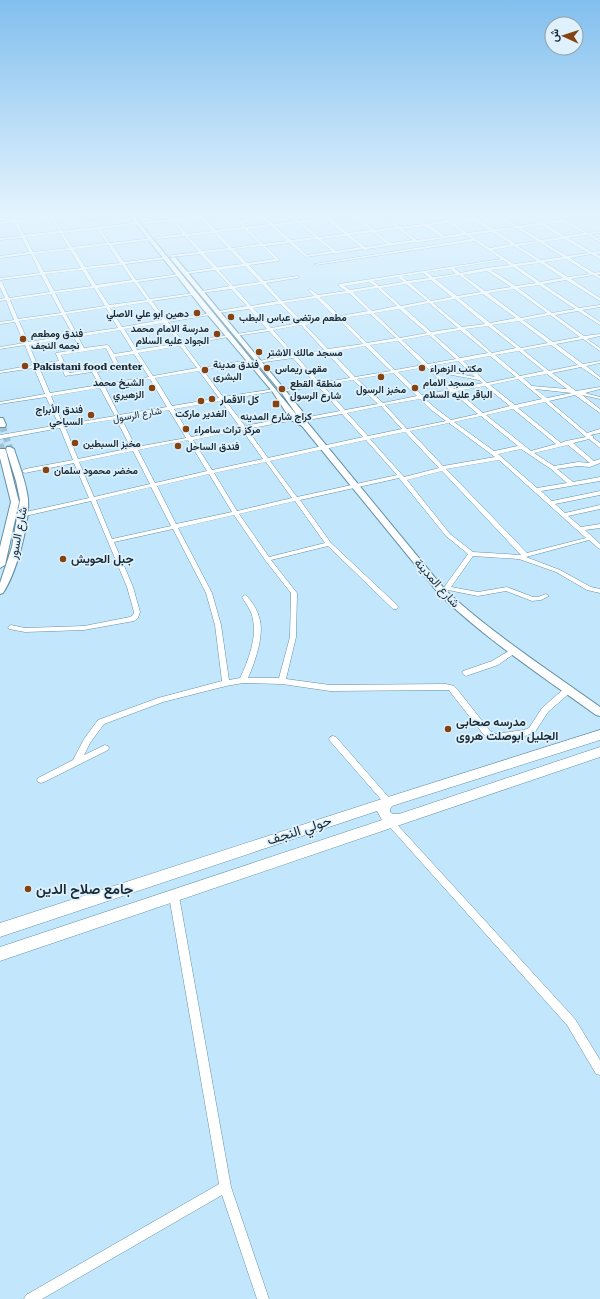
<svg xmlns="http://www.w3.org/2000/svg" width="600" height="1299" font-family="'Roboto Serif',Vazirmatn,serif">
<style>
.green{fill:#e2b296}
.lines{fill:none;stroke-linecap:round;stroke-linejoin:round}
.secondary-tunnel{stroke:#a0c1d4;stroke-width:7;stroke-dasharray:7 3.5;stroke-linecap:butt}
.street-casing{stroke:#6390a7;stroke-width:1}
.secondary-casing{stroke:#6390a7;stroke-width:2}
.primary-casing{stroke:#6390a7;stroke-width:1}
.street{fill:#fff;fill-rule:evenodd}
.secondary{fill:#fff;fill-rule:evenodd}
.primary{fill:#fff;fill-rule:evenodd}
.poi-dot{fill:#854311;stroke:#dff1fc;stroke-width:1.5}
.labels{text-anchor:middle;stroke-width:3.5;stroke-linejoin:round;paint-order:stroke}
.far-poi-label{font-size:10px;font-weight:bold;fill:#182a34;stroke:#dff1fc;text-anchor:start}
.far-street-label{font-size:10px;fill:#182a34;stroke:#dff1fc}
.street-label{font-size:12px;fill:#182a34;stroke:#dff1fc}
.poi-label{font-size:12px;font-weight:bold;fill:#182a34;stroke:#dff1fc;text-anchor:start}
.near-street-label{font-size:14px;fill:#182a34;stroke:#dff1fc}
.near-poi-label{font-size:14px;font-weight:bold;fill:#182a34;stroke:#dff1fc;text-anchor:start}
</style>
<rect width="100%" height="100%" fill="#c2e7fc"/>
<path class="green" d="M83 216H125L126 217 87 222Z"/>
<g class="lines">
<path class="secondary-tunnel" d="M2 425 10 449
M0 444 2 451"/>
<g class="street-casing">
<path id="street" d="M11 216H13L16 220 52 216 62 231 140 222 139 224 100 229 110 243 152 238 151 240 112 245 124 262 166 257V259H165L125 264 136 280 179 274 180 275 178 276 138 282 150 299 194 293V295H193L152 301 166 320 212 313V314L210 315 168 322 183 342 230 335V337H228L184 345 201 368 249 360 251 361 249 362 203 370 223 397 274 389 276 390 274 391 225 400 245 426 294 416 297 418 294 420 247 429 268 458 363 437 342 414 296 422V420L298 419 340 411 318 386 281 392V391L283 390 316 384 293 358 257 363V361H259L291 355 269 331 235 336V334H237L267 329 249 309 218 313 217 312 219 311 247 306 231 289 201 293V291H202L230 286 215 270 185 274V272H186L213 268 200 254 171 257V255H172L199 252 185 236 156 239 157 237 183 234 172 221 144 224 143 222 170 219 168 216H171L173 219 199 216H212L211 217 204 218 216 230 243 227 232 216H235L240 221 262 218 260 216H264L273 224 296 221 291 216H294L300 221 325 218 324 217 326 216 329 218 356 216 374 230 396 227 382 216H385L400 227 423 224 412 216H415L426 224 445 221 439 216H442L449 221 473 217 501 216 518 226 538 223 527 216H530L542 223 560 220 554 216H557L564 220 600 216 599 217 567 221 588 233 600 231V233L591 234 600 240V242L587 235 568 238 592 252 600 251V253L596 254 600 256V259L591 254 570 258 594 273 600 272V274L597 275 600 276V279L593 275 571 279 600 298V301L566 280 543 284 579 308 600 305V307L582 310 600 322V325L578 311 555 315 584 336 600 334V336L587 339 600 348V351L583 339 556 344 583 364 600 361V363L586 366 600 377V380L581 367 552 373 576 391 600 387V389L585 393 600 397V399L582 395 600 409V413L575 395 549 401 587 433 600 429V433L590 435 593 436V438L600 443V448L589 439 573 443 594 461 600 459V463L590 467 578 466 557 469 573 482 600 477V481L541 491 552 501 600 491V495L555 504 565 513 600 505V509L568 516 581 527 600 524V528L585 530 600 544V549L598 548 589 540 526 557 560 570 591 587 600 589V593L587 590 556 572 519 559 473 556 451 587 478 592 507 587 533 597H538L546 594 549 596 541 600 532 601 506 591 478 596 448 590 445 594H441L440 593 468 554 446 536 399 478 300 500 331 543 397 605 398 607 397 609H393L328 546 271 560 297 593 296 637 286 679 330 685 446 684 454 686 457 689 490 731 496 734 524 730 529 728 542 708 566 687H572L573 689 572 691 548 712 535 732 525 736 496 740 488 738 484 735 451 693 449 690H446L330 691 282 684 243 683 226 686 163 702 104 724 90 743 84 755 105 745 108 746 109 748 108 750 44 782 41 783 38 782 37 780 38 778 73 760 84 739 98 720 158 698 222 681 215 625 206 593 173 529 114 542 133 587 140 612 138 618 134 621 84 630 25 632 9 629 8 627 11 625 25 628 84 626 130 617 133 615 134 612 127 587 91 501 12 519 9 517 12 515 89 498 74 463 25 473 22 471 25 469 73 460 60 428 0 439V435L59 425 46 397 0 404V402L45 394 34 368 0 373V371L33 365 25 345 0 349V347L24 343 15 322 0 324V322L14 320 6 300 0 301V299L5 298 0 287V281L2 282 9 298 50 292 41 275 0 280V278L40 273 31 254 0 258V256L29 252 22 238 0 240V238L21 236 14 222 0 224V222L13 220ZM498 216 514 227 493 229 477 219ZM353 217 370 230 348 233 331 219ZM51 218 59 231 24 235 17 222ZM200 218 212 231 187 234 175 221ZM264 220 269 224 246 227 242 223ZM327 220 344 234 319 237 302 223ZM473 220 489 230 467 233 452 222ZM563 222 584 233 565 236 545 224ZM298 223 315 237 291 240 275 226ZM448 223 463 233 445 236 429 225ZM541 225 561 237 541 240 521 228ZM271 226 287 241 263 244 248 229ZM425 226 441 237 417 240 402 229ZM517 228 537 241 516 244 496 231ZM97 229 107 243 72 247 63 233ZM244 229 260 244 232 248 217 232ZM398 229 413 240 391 243 376 232ZM373 232 387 244 365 247 350 235ZM492 232 511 244 490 248 470 235ZM60 233 69 248 33 252 25 237ZM214 233 228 248 202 251 188 236ZM466 235 472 239 314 264 316 265 475 241 501 259 339 284V286L346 291 318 295 310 289 308 290 314 296 282 301 266 283 297 278H298V276L264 281 249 265 279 261V259L265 246 289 243 306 257 334 253 336 254 338 253 363 249 366 251 368 250 367 249 416 242 418 243 420 242ZM346 236 361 247 336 251 321 239ZM317 239 332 251 307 255 293 242ZM564 239 588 253 567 256 543 242ZM539 242 563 257 541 260 518 246ZM108 245 120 263 85 267 74 249ZM262 246 275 259 247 263 234 249ZM514 246 537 261 514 264 492 250ZM70 250 81 268 44 272 34 254ZM230 250 243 264 217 267 204 253ZM566 259 590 274 568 277 544 262ZM503 260 510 265 486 268 460 273 454 268ZM540 263 563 278 540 282 517 266ZM122 265 132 280 96 285 86 269ZM245 266 260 282 233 286 219 270ZM513 267 536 283 516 286 491 270ZM450 269 456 274 433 277 427 272ZM82 270 92 286 54 291 45 274ZM487 271 511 287 485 291 463 275ZM423 273 429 278 407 281 402 276ZM459 275 481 292 457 296 435 279ZM398 277 403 282 379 286 373 281ZM431 280 452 297 431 301 410 283ZM134 282 147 300 109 305 98 288ZM369 282 375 286 350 290 344 286ZM262 284 278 301 251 306 235 288ZM406 284 427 301 401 306 381 288ZM539 285 575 309 552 313 518 288ZM94 288 105 306 65 312 55 293ZM377 288 397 306 372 311 353 292ZM514 289 547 313 521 318 488 293ZM349 293 368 311 340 316 320 297ZM51 294 61 313 18 319 10 300ZM483 294 516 318 490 323 459 298ZM316 298 335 317 303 322 284 303ZM455 299 485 324 462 327 433 303ZM148 302 162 320 122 327 110 308ZM429 303 458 328 431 332 404 308ZM280 304 299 323 271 328 253 308ZM106 308 118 328 77 334 66 314ZM399 309 427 333 400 338 374 313ZM370 314 396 338 367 343 342 318ZM62 315 73 335 28 342 19 321ZM550 315 580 337 553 342 523 320ZM338 319 363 344 328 349 305 325ZM519 321 548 343 521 348 492 325ZM164 323 179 343 137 350 124 329ZM301 325 324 350 295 355 273 330ZM488 326 516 348 492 353 465 329ZM120 330 133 351 114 354 109 346 107 345 84 348 78 337ZM460 330 488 353 460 358 434 335ZM429 335 456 359 428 364 402 340ZM74 337 80 349 56 353V354L59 361 37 364 29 345ZM398 341 423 365 395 370 370 345ZM551 345 578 365 549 371 523 350ZM180 346 197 368 153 376 138 353ZM365 346 391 371 355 377 331 352ZM106 348 115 366 69 373 61 355ZM519 351 544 371 520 376 495 355ZM326 352 350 378 320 383 297 357ZM134 354 149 377 103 384 97 372 120 368V367L115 357ZM490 356 516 377 487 383 463 361ZM458 361 475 377 433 369 430 366ZM60 364 65 376 92 372 99 385 50 393 39 367ZM426 367 449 390 422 395 398 372ZM199 371 219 398 172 406 155 378ZM436 372 479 380 483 383 454 389ZM393 373 417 396 383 403 357 379ZM547 374 567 389 532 386 523 378ZM150 379 167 407 119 415 105 387ZM518 379 542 399 515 405 490 385ZM353 380 378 404 345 410 322 385ZM485 386 510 406 483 413 457 391ZM100 388 115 416 63 425 51 396ZM535 389 572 393 547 398ZM452 392 478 414 451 420 434 407 424 398ZM420 399 430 409 446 421 407 429 385 405ZM221 401 240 427 191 437 174 409ZM545 402 586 437 566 441 561 443 518 408ZM381 406 402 429 368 436 347 413ZM513 409 556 444 531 451 486 415ZM169 410 186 438 136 447 121 418ZM481 416 518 446 494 451 454 422ZM116 419 131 448 78 459 65 427ZM449 423 495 457 443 466 410 431ZM242 430 263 459 212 470 193 440ZM405 432 439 468 404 477 370 439ZM188 440 207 471 155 483 138 450ZM366 440 397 475 297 497 270 461ZM568 445 590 463 578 462 554 466 534 453ZM521 449 551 469 567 483 537 488 498 454ZM133 451 150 484 94 497 79 462ZM499 460 586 538 527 553 446 469ZM266 462 292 498 237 511 214 473ZM442 471 521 555 473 552 450 534 407 480ZM209 474 232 512 176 524 157 486ZM151 487 171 526 112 539 96 500ZM295 501 325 543 269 557 239 514ZM234 515 265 560 291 593 290 637 279 678H248C255 662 265 634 259 617 257 609 252 602 247 596L245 595 242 597C246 604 252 611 253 620 257 637 248 662 240 678L229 680 221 625 212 593 178 528Z
M512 649H514L518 651 498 665 466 676 462 673 463 671 492 661Z
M333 736 336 737 391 800 392 802 391 804 388 805 385 804 330 741 329 739 330 737Z
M390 819 393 820 575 1019 600 1060V1075L596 1074 567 1025 387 824 386 822 387 820Z
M174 892 177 893 179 896 231 1187 269 1299H257L222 1195 42 1299H24L26 1295 219 1184 169 896 171 893Z"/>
</g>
<g class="secondary-casing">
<path id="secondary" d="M130 216H134L299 418 281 392 170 258 175 257 285 390 306 416 307 422 446 591C493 634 548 670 600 707V716L596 715C543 677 487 640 440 595L302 426 291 420 272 391 202 308Z
M0 418H3L6 425 5 427H0Z
M7 447H10L14 449C19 465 26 482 28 499 30 523 16 574 3 593L0 594V583L12 547 20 500 16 481 6 449Z
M0 449H5L6 451 19 502 5 565 0 568V547L11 502 0 458Z"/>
</g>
<g class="primary-casing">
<path id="primary" d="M600 730V740L392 806 390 809V812L393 814H399L600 747V757L0 961V947L382 820 377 811 0 937V923L388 797Z"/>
</g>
<use href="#street" class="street"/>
<use href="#secondary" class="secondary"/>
<use href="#primary" class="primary"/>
</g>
<linearGradient id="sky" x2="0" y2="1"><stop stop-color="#82bfee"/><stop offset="0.54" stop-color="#e4f4fe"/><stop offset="1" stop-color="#e4f4fe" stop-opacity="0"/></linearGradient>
<rect width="600" height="397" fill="url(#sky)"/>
<g class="poi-dot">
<circle cx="197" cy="313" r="4"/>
<circle cx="231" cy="317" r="4"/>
<circle cx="217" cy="334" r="4"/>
<circle cx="23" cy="339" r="4"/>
<circle cx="259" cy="352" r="4"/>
<circle cx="25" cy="366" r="4"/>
<circle cx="267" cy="368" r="4"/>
<circle cx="422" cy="368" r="4"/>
<circle cx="205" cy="370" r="4"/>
<circle cx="381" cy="377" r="4"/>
<circle cx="152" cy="388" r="4"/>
<circle cx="415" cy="388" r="4"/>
<circle cx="282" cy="389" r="4"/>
<circle cx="212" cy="399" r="4"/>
<circle cx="201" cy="401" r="4"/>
<rect x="272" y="400" width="8" height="8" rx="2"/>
<circle cx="91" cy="415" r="4"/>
<circle cx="186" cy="429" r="4"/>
<circle cx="75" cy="443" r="4"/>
<circle cx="178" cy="446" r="4"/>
<circle cx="46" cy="470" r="4"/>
<circle cx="63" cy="559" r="4"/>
<circle cx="448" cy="729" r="4"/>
<circle cx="28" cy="889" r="4"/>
</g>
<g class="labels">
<g class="far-poi-label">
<text x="189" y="317" text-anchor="end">دهين ابو علي الاصلي</text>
<text x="239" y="321">مطعم مرتضى عباس البطب</text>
<text x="209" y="332" text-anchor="end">مدرسة الامام محمد<tspan x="209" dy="12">الجواد عليه السلام</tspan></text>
<text x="31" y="337">فندق ومطعم<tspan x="31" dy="12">نجمه النجف</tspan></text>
<text x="267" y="356">مسجد مالك الاشتر</text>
<text x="213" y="368">فندق مدينة<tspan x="213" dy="12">البشرى</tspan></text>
<text x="33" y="370">Pakistani food center</text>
<text x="275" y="372">مقهى ريماس</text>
<text x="430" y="372">مكتب الزهراء</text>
<text x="144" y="386" text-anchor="end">الشيخ محمد<tspan x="144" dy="12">الزهيري</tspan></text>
<text x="423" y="386">مسجد الامام<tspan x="423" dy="12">الباقر عليه السلام</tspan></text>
<text x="290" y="387">منطقة القطع<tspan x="290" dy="12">شارع الرسول</tspan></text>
<text x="381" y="393" text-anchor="middle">مخبز الرسول</text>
<text x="220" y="403">كل الاقمار</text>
<text x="83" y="413" text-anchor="end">فندق الأبراج<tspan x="83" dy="12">السياحي</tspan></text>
<text x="201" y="417" text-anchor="middle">الغدير ماركت</text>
<text x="276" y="420" text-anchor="middle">كراج شارع المدينه</text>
<text x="194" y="433">مركز تراث سامراء</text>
<text x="83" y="447">مخبز السبطين</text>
<text x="186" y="450">فندق الساحل</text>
<text x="54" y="474">مخضر محمود سلمان</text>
</g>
<g class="far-street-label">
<text transform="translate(137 414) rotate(-10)" y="4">شارع الرسول</text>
</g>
<g class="street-label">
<text transform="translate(18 533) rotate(-79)" y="4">شارع السور</text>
<text transform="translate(437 583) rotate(48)" y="4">شارع المدينة</text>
</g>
<g class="poi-label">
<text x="71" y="563">جبل الحويش</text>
<text x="456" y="726">مدرسه صحابی<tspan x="456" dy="14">الجلیل ابوصلت هروی</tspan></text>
</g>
<g class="near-street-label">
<text transform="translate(299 830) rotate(-18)" y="5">حولي النجف</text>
</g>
<g class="near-poi-label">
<text x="36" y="894">جامع صلاح الدين</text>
</g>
</g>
<g transform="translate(564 36) rotate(273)"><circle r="19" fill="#dff1fc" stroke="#8fa1ac"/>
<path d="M0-3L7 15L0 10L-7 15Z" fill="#854311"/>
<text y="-6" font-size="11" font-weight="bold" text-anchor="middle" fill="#182a34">ش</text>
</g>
</svg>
